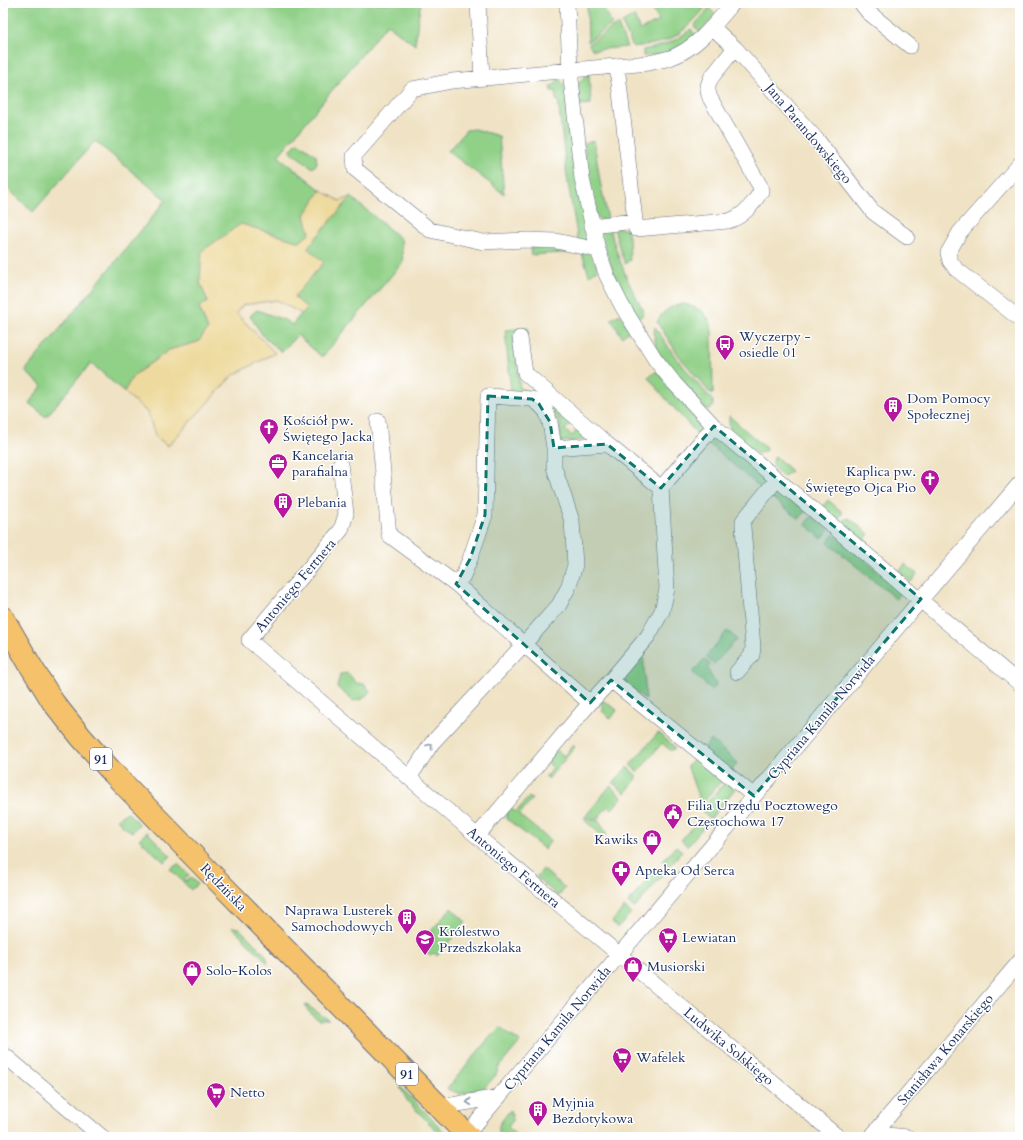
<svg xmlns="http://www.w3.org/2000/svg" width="1023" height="1140" font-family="Cardo,serif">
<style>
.green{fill:#90d087;stroke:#568072}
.sand{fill:#eeda9e;stroke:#84847e}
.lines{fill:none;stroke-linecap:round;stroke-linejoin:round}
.street-casing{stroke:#666e82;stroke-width:16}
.primary-casing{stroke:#666e82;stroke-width:24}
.street{stroke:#fff;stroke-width:15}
.primary{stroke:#f5c16b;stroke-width:22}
.oneway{stroke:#8d97ae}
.marked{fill:#0f766e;fill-opacity:0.2;stroke:#0f766e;stroke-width:3;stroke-dasharray:8 5;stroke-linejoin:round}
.labels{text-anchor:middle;stroke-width:3;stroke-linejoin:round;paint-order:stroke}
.shield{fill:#fff;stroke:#5f6d8e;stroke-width:1}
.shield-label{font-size:13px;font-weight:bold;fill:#1b2f5e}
.street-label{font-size:14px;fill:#1b2f5e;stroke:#fff}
.poi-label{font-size:14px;fill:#1b2f5e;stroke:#fff;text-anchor:start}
</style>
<rect width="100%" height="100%" fill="#fff"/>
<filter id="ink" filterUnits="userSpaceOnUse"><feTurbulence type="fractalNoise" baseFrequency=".025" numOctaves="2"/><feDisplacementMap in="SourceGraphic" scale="8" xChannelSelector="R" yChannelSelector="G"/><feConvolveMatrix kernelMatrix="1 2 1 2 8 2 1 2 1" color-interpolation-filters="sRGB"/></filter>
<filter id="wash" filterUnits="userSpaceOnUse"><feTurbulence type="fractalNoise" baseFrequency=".012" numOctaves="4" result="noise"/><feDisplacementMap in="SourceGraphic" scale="16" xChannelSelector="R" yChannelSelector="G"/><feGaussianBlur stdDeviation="0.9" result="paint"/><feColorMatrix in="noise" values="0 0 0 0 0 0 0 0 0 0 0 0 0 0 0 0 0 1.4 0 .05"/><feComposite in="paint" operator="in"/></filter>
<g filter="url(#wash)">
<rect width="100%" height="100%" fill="#f0e3c5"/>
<path class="green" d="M3 3H421L418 18 415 45 387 24 278 156 321 190 305 215 310 233 300 242 241 224 200 282 208 302 199 308 208 329 198 342 169 350 133 376 124 392 91 363 46 417 29 403 42 386 25 371 166 200 95 141 33 212 3 184Z
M587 3H601L612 24 588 42Z
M660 3H709C695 20 680 38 658 43 650 45 641 46 633 47L622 23 634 16 640 30 659 21 651 7Z
M709 8 716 15 700 33 694 26Z
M618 25 627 47 593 50 589 45 590 43 613 27Z
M691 29 696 36 667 54 643 56V50C664 46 674 42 691 29Z
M589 74 591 104 580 105C578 92 575 80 589 74Z
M559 79 566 87 589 239 583 243 578 241 567 177 558 100H556V91H551L550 86H553Z
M474 129 499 136 504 194 448 151 466 130Z
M594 141 600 181 608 219 601 220 596 216 588 181 584 143Z
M298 142 316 155 317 163 313 168 290 151Z
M351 197 401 239 403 262 322 357 297 335 282 352 263 336 250 316 257 310 287 321 292 325 306 308 294 297 307 248Z
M614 228 626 229C631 235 629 251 630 260L625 264 620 250Z
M603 229H610C618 258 628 285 644 311L642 316 638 318 635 316 620 290 600 235Z
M555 246 577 252 531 255V247Z
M581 251C592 253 595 260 598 270L589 275Z
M685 304 694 307 703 312 710 321 712 332 713 393H710L679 356 657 322C663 310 672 305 685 304Z
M620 314 630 330 622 337 611 319Z
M655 327 676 358 713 401V407L711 409H706L679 380 657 351 654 334Z
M528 328V334L514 336 520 389 536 393 558 409 559 440 554 422 511 391 505 330Z
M657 371 699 418 702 429 698 435 667 400 648 377Z
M560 410 574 421 565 430 572 436 580 427 594 439 561 442Z
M729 416 767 449C763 452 758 455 753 452 748 449 733 434 730 429 729 425 729 421 729 416Z
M712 440H717L723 443 768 480 763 490 708 443Z
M775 456 791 471 783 477C775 471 770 465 775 456Z
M775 490H781L806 511 799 519 770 496Z
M828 500 843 513 837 521 821 508Z
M812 516 829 530 823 537 821 538 805 524Z
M849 518 869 534 862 542 841 524 845 519Z
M833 534 902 591 896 599 828 543Z
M905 564 917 574 911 582 899 572Z
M727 631 735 637 736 640 714 664 706 657Z
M643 649 646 700 626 684 624 675Z
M704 659 710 664 707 668 716 685 712 690 693 673V672Z
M348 673 356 683 364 684 370 691 363 699 353 701 337 687 340 674Z
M599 700 606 702 617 710 611 719 602 711 604 708Z
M659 733 675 747 673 750H670L662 743 638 772 630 765 657 734Z
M711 740 737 762 736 765 730 773 703 750Z
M573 745 575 747 548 779 545 777 553 768 547 762 557 750 564 756Z
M695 756 723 779 701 805 687 765 692 762Z
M627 767 637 776 636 780 625 793 613 783Z
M726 781 735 789 710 819 703 813 702 809Z
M610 786 622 797 612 809 608 806 598 818H584Z
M529 797 532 799 519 815 551 841 544 849 507 819 506 810 509 807 516 812Z
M127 812 140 824 132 832 121 825 120 822 117 819Z
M700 818 706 824 687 846 681 840Z
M584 820H598L607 834 604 837Z
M147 832 171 856 164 862 139 839Z
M676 846 682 851 669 868 662 862Z
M178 864 189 875 184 880 186 881 191 877 197 884 191 890 170 869Z
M658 867 664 873 635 908 628 903Z
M543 869 565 888 558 896 536 877Z
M624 907 631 913 618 927 612 922Z
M451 908 466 922 437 956 434 953 430 956 418 946Z
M232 927 239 928 266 955 268 963Z
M305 1004 329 1020H318L308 1011Z
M500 1027 520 1042 499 1067 496 1075 484 1088 461 1094 447 1089 489 1038Z
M400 1087 403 1089 449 1137H443L408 1102Z
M510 1110C514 1120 514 1119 508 1127L516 1135 515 1137H501L499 1132V1125Z"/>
<path class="sand" d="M321 190 340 201 351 197 307 248 324 262 294 297 307 308 302 314 277 300 243 305 236 313 275 353 232 376 168 446 155 436 148 413 124 392 133 376 169 350 198 342 208 329 199 307 208 302 200 282 202 251 241 224 300 242 310 233 305 215Z"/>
</g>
<g filter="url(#ink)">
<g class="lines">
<g class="street-casing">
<path id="street" d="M478 3 482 78
M567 3 570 70 582 179 598 250 607 276 622 306 655 359 674 383 714 426 1020 684
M861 3 868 12 910 46
M712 27 735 48 818 141 873 212 907 237
M617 66 636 229 728 221C743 217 753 205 761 191L760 186 710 98C707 90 707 86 711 78L735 48
M1020 164 960 232 948 253 950 261 956 269 1020 319
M592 226 634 221
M598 250 556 241 528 240 483 242 430 230 355 169 354 156 412 89 452 81 649 63C656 61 663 60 670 58 696 49 716 23 733 3
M520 338 525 373 607 444 661 488
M378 421 389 535 456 584 590 703
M554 448 607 444
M340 464 346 514 341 530 249 640 477 836 838 1137
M737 672 752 655 753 647 743 527V521L777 479
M611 680 648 636 662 611 667 589 661 488 714 426
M409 778 432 743 524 644 559 605 568 588 575 565 572 521 554 467V448L550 422 546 411 539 404 532 399 488 396 485 515 470 559 463 576 456 584
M477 836 590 703 611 680 754 796
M3 1054 102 1137
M440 1107 499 1097
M878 1129 887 1135 907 1137
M467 1134 1020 483
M871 1137 1020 961"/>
</g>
<g class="primary-casing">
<path id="primary" d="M3 618 29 663 53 702 81 737 113 773 218 881 469 1137"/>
</g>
<use href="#street" class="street"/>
<use href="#primary" class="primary"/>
</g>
<defs><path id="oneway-chevron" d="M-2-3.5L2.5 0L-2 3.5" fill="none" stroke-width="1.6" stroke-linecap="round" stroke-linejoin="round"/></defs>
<g class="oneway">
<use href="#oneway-chevron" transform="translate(430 746) rotate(-54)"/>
<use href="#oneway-chevron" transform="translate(469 1102) rotate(174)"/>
</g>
</g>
<path class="marked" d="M488 396 532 399 539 404 550 422 554 448 607 444 661 488 714 426 921 599 754 796 611 680 590 703 456 584 470 559 485 515Z"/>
<defs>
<g id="bus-pin" transform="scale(1)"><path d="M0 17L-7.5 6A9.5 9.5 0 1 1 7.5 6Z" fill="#b5179e" stroke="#fff"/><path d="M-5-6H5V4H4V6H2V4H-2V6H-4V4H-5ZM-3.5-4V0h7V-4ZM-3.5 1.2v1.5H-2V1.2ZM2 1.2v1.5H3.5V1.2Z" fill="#fff"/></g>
<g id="building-pin" transform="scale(1)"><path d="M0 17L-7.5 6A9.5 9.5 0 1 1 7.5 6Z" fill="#b5179e" stroke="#fff"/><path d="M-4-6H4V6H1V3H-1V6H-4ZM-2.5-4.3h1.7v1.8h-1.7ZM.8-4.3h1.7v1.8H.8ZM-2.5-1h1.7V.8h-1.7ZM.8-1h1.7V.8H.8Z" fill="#fff"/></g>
<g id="church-pin" transform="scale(1)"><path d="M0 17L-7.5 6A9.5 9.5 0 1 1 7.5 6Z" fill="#b5179e" stroke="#fff"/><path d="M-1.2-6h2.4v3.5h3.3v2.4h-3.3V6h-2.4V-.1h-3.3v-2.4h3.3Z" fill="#fff"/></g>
<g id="office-pin" transform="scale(1)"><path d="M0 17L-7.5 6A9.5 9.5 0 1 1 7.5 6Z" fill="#b5179e" stroke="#fff"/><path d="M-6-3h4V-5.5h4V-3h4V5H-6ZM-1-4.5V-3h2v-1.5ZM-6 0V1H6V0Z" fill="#fff"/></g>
<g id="civic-pin" transform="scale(1)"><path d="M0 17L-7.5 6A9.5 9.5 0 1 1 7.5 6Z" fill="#b5179e" stroke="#fff"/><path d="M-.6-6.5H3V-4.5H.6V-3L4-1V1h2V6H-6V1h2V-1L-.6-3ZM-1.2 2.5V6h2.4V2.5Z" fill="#fff"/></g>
<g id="shop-pin" transform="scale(1)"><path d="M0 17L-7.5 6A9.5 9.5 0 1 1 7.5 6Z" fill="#b5179e" stroke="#fff"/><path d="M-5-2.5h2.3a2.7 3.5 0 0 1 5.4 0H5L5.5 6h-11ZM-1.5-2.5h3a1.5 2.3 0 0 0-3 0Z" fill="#fff"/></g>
<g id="pharmacy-pin" transform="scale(1)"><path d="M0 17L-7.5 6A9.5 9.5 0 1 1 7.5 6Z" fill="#b5179e" stroke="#fff"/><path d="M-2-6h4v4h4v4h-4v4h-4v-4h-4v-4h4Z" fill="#fff"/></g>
<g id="supermarket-pin" transform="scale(1)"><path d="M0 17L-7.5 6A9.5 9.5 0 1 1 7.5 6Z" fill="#b5179e" stroke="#fff"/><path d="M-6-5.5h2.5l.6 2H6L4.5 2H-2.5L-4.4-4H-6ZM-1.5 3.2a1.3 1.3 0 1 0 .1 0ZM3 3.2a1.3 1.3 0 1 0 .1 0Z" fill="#fff"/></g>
<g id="school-pin" transform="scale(1)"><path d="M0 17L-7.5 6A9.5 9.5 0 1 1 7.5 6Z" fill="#b5179e" stroke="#fff"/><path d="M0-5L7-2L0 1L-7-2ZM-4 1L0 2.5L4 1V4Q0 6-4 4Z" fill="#fff"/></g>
</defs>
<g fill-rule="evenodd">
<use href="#bus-pin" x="725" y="344"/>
<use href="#building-pin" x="893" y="406"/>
<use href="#church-pin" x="269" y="428"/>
<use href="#office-pin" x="278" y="463"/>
<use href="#church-pin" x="930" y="479"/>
<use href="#building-pin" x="283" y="502"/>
<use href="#civic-pin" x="673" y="813"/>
<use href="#shop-pin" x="652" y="839"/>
<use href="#pharmacy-pin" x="621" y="870"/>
<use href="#building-pin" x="407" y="918"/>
<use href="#supermarket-pin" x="668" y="937"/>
<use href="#school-pin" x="425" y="939"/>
<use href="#shop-pin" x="633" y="966"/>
<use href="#shop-pin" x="192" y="970"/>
<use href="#supermarket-pin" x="622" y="1057"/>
<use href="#supermarket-pin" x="216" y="1092"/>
<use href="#building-pin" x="538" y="1110"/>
</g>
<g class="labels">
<g class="shield">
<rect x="90" y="748" width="22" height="22" rx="3"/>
<rect x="396" y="1063" width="22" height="22" rx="3"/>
</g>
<g class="shield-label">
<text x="101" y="764">91</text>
<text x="407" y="1079">91</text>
</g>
<g class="street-label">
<text transform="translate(809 133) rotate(50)" y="5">Jana Parandowskiego</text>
<text transform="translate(295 585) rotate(-50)" y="5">Antoniego Fertnera</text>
<text transform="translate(821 717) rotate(-50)" y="5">Cypriana Kamila Norwida</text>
<text transform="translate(514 867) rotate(40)" y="5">Antoniego Fertnera</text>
<text transform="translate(224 887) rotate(46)" y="5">Rędzińska</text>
<text transform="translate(557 1028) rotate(-50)" y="5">Cypriana Kamila Norwida</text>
<text transform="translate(729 1046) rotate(40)" y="5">Ludwika Solskiego</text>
<text transform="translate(945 1049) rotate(-50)" y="5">Stanisława Konarskiego</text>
</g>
<g class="poi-label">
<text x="739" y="341">Wyczerpy -<tspan x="739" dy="16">osiedle 01</tspan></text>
<text x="907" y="403">Dom Pomocy<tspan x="907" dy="16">Społecznej</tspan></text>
<text x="283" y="425">Kościół pw.<tspan x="283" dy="16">Świętego Jacka</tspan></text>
<text x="292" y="460">Kancelaria<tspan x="292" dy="16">parafialna</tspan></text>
<text x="916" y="476" text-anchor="end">Kaplica pw.<tspan x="916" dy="16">Świętego Ojca Pio</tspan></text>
<text x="297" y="507">Plebania</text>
<text x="687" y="810">Filia Urzędu Pocztowego<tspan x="687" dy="16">Częstochowa 17</tspan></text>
<text x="638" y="844" text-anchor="end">Kawiks</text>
<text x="635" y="875">Apteka Od Serca</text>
<text x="393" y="915" text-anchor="end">Naprawa Lusterek<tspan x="393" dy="16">Samochodowych</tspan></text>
<text x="439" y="936">Królestwo<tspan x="439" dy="16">Przedszkolaka</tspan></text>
<text x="682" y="942">Lewiatan</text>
<text x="647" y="971">Musiorski</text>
<text x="206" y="975">Solo-Kolos</text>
<text x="636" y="1062">Wafelek</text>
<text x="230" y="1097">Netto</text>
<text x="552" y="1107">Myjnia<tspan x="552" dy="16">Bezdotykowa</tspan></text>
</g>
</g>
<rect width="1023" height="1140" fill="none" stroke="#fff" stroke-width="16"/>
</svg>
